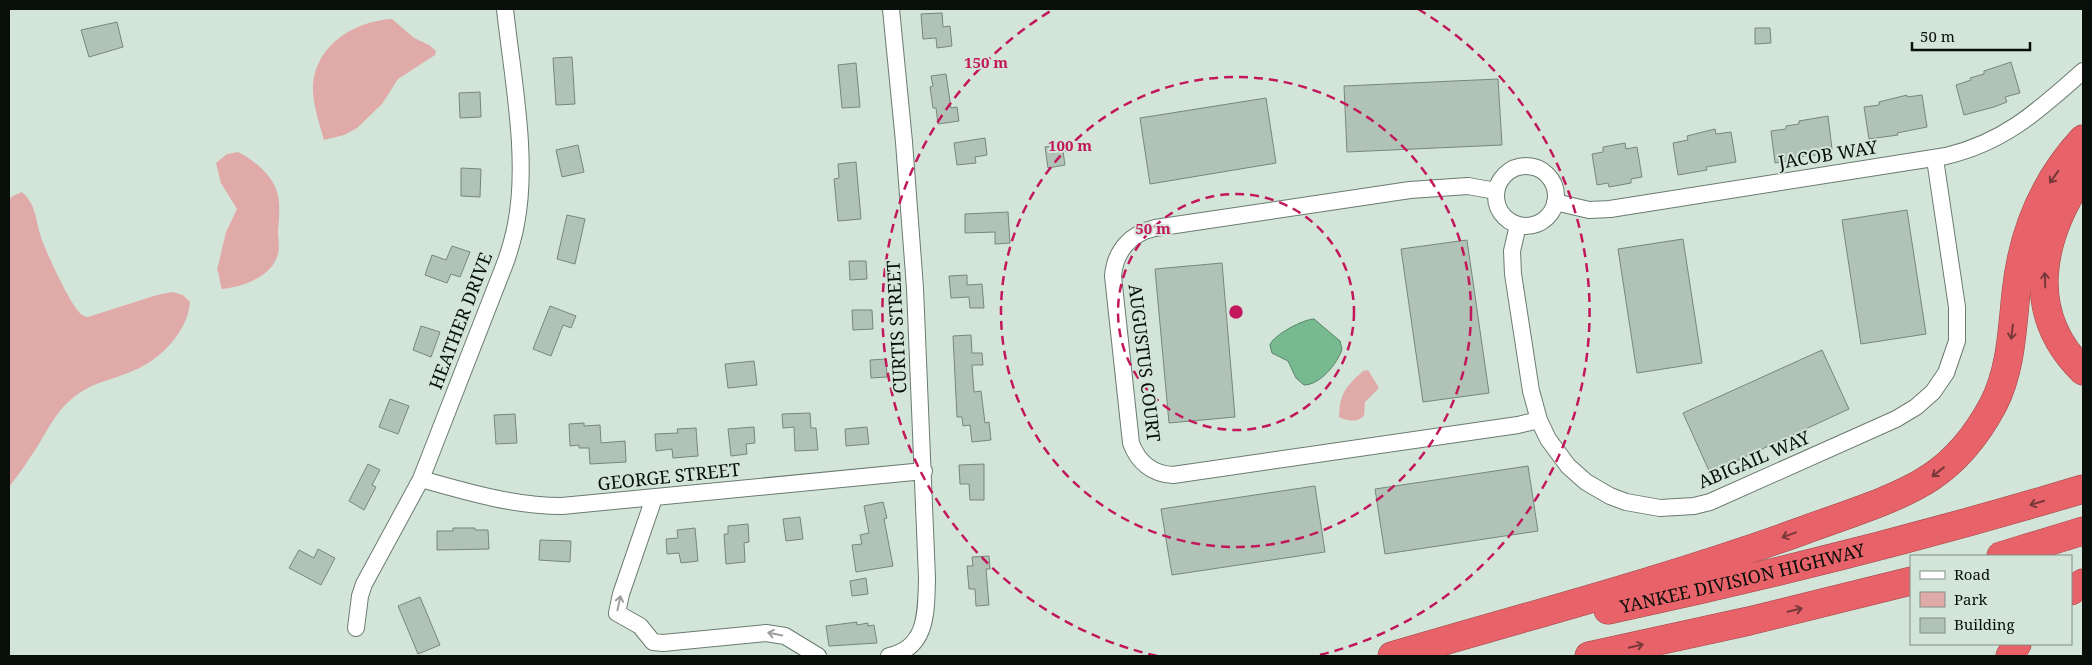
<svg xmlns="http://www.w3.org/2000/svg" width="2092" height="665" font-family="'Noto Serif',serif">
<style>
.green{fill:#e0aaa9}
.water{fill:#78ba8f;stroke:#568667}
.building{fill:#b1c2b6;stroke:#77877c}
.lines{fill:none;stroke-linecap:round;stroke-linejoin:round}
.minor-casing{stroke:#6b7b70;stroke-width:18}
.motorway-casing{stroke:#9a4548;stroke-width:29}
.minor{stroke:#fff;stroke-width:16}
.motorway{stroke:#e86369;stroke-width:28}
.oneway{stroke:#78383a}
.oneway2{stroke:#9c9f9d}
.ring{fill:none;stroke:#c2185b;stroke-width:2.5;stroke-dasharray:9 6}
.labels{text-anchor:middle;stroke-width:4;stroke-linejoin:round;paint-order:stroke}
.street-label{font-size:18px;fill:#080e0a;stroke:#d3e4d8}
.centre{fill:#c2185b;stroke:#d3e4d8;stroke-width:2.5}
.ring-label{font-size:15px;text-anchor:middle;font-weight:bold;fill:#c2185b;stroke:#d3e4d8;stroke-width:4;stroke-linejoin:round;paint-order:stroke}
</style>
<rect width="100%" height="100%" fill="#d3e4d8"/>
<path class="green" d="M392 19 414 38 429 45 436 51 435 55 398 79 382 104 357 128 344 135 324 140C319 122 312 103 313 84 317 43 356 21 392 19Z
M238 152C252 159 270 173 276 189 281 201 279 218 278 231 278 238 280 247 278 254 272 277 242 287 222 289 219 283 221 277 217 270L226 232 237 209 221 183 216 163 227 154Z
M22 192C36 205 35 217 40 234 44 248 70 305 81 314 82 315 86 317 88 317L157 295 172 292 183 295 190 302C188 331 161 359 135 370 108 382 91 381 67 403 54 416 47 431 37 447 28 461 19 474 9 487V203L11 197Z
M1368 370 1379 388 1365 402 1364 416C1356 423 1348 421 1339 417 1340 392 1346 387 1363 371Z"/>
<path class="water" d="M1314 319 1340 341 1342 349C1338 363 1320 385 1304 385L1296 378 1288 361 1272 353 1270 345C1273 335 1304 319 1314 319Z"/>
<path class="building" d="M942 13 943 27 950 26 952 46 937 48 936 38 923 39 921 14Z
M117 22 123 47 89 57 81 30Z
M1755 28H1770L1771 43 1755 44Z
M572 57 575 104 556 105 553 58Z
M2011 62 2020 93 2005 97 2007 102 1994 107 1964 115 1956 85 1971 80 1970 78 1984 74V71Z
M856 63 860 107 842 108 838 65Z
M946 74 951 108 957 107 959 121 938 124 936 108H933L930 87 933 86 931 76Z
M1498 79 1502 145 1347 152 1344 86Z
M480 92 481 117 460 118 459 93Z
M1907 95V97L1922 95 1927 127 1897 133 1898 135 1869 139 1864 107 1879 105V102Z
M1266 98 1276 163 1150 184 1140 118Z
M1828 116 1832 149 1817 150V155L1789 158 1790 161 1775 163 1771 131 1786 129V126L1799 124V121Z
M1715 129 1716 134 1731 132 1736 162 1706 167 1707 170 1678 175 1673 143 1688 140 1687 136Z
M985 138 987 155 975 157 976 163 957 165 954 143Z
M1625 143 1626 149 1637 147 1642 177 1631 179V183L1609 187 1608 183 1597 185 1592 154 1603 152V147Z
M1062 144 1065 165 1048 168 1045 147Z
M578 145 584 172 562 177 556 150Z
M856 162 861 219 838 221 834 179 839 178 838 164Z
M461 168 481 169 480 197 461 196Z
M1907 210 1926 334 1861 344 1842 220Z
M1008 212 1010 243 995 244V232L965 233V214Z
M567 215 585 219 575 264 557 259Z
M1683 239 1702 363 1637 373 1618 249Z
M1467 240 1489 393 1423 402 1401 249Z
M452 246 470 252 460 277 451 274 447 283 425 275 432 255 446 260Z
M849 261H866L867 279 850 280Z
M1222 263 1235 417 1169 423 1155 269Z
M967 275V285L982 284 984 308H970L969 297 951 298 949 276Z
M550 306 576 316 571 328 563 325 551 356 533 349Z
M852 310H872L873 329 853 330Z
M421 326 440 332 431 357 413 350Z
M971 335 972 353H982L983 365H972L974 392 981 391 985 423 989 422 991 440 972 442 970 425 963 426 962 417H957L953 336Z
M1822 350 1849 409 1710 473 1683 413Z
M886 359 887 377 871 378 870 360Z
M754 361 757 385 728 388 725 364Z
M390 399 409 406 398 434 379 427Z
M810 413 811 428H816L818 450 795 451 794 427 783 428 782 414Z
M515 414 517 443 496 444 494 415Z
M584 423V426L600 425 601 443 625 441 626 462 590 464 589 448H579V445L570 446 569 424Z
M754 427 755 443 746 444 747 454 731 456 728 429Z
M867 427 869 444 846 446 845 429Z
M696 428 698 456 673 458 672 449 656 451 655 434 678 433 677 429Z
M368 464 380 470 372 485 376 487 364 510 349 501Z
M984 464V500H970L969 484H960L959 465Z
M1528 466 1538 531 1385 554 1375 489Z
M1315 486 1325 552 1172 575 1161 509Z
M883 502 887 518 884 519 893 566 856 572 852 545 862 544 860 535 869 533 864 506Z
M800 517 803 539 786 541 783 519Z
M748 524 749 542 744 543 745 562 726 564 724 534H728V526Z
M453 528H475V530H488L489 549 437 550V531H453Z
M695 528 698 561 681 563 679 553 667 554 666 539 678 538 677 530Z
M540 540 571 541 570 562 539 560Z
M318 549 335 558 321 585 289 568 299 550 314 558Z
M989 556 990 569H986L989 605 976 606 975 589H969L967 566H973L972 557Z
M866 578 868 594 852 596 850 581Z
M420 597 440 645 418 654 398 606Z
M857 622V625L868 623V626L874 625 877 643 829 646 826 626Z"/>
<g class="lines">
<g class="minor-casing">
<path id="minor" d="M1496 196a30 30 0 1 1 60 0a30 30 0 1 1-60 0Z
M1496 191 1468 186 1410 190 1155 228C1131 233 1115 251 1113 276L1131 443C1138 462 1152 474 1173 475L1518 425 1539 420
M1555 202 1589 210 1610 209 1946 156C2005 142 2039 110 2083 71
M1518 225 1512 251 1513 274 1531 391 1539 420 1548 439 1568 466 1586 482 1610 496 1626 502 1660 508 1694 506 1710 502 1896 419 1916 407 1933 392 1946 373 1957 341V307L1935 159
M421 479C467 492 514 506 562 506L924 471
M654 498 621 594 617 613 640 626 653 642 663 643 766 633 785 636 818 656
M356 628 360 596 364 584 421 479 506 261C510 249 514 236 516 224 529 158 512 75 505 9
M889 656C928 648 926 611 927 578L915 288 904 142 891 9"/>
</g>
<g class="motorway-casing">
<g id="motorway">
<path d="M2083 173C2041 236 2022 311 2083 371"/>
<path d="M2001 556 2083 531"/>
<path d="M2071 591 2083 583"/>
<path id="s1" d="M1608 610C1768 576 1926 536 2083 489"/>
<path d="M1392 656C1528 616 1666 580 1799 532 1839 517 1897 500 1931 477 1958 459 1978 433 1993 405 2011 370 2012 331 2016 293 2022 235 2043 182 2083 139"/>
<path d="M1589 656 1749 621 1911 581"/>
<path d="M2010 656 2017 644"/>
</g>
</g>
<use href="#minor" class="minor"/>
<use href="#motorway" class="motorway"/>
</g>
<defs><path id="oneway-shaft" d="M-6 0H5M1.5-3L5.5 0L1.5 3" fill="none" stroke-width="1.6" stroke-linecap="round" stroke-linejoin="round" transform="scale(1.25)"/></defs>
<g class="oneway">
<use href="#oneway-shaft" transform="translate(2054 177) rotate(125)"/>
<use href="#oneway-shaft" transform="translate(2045 280) rotate(-92)"/>
<use href="#oneway-shaft" transform="translate(2012 332) rotate(97)"/>
<use href="#oneway-shaft" transform="translate(1938 472) rotate(142)"/>
<use href="#oneway-shaft" transform="translate(2037 503) rotate(163)"/>
<use href="#oneway-shaft" transform="translate(1789 535) rotate(160)"/>
<use href="#oneway-shaft" transform="translate(1795 610) rotate(-13)"/>
<use href="#oneway-shaft" transform="translate(1636 646) rotate(-13)"/>
</g>
<g class="oneway2">
<use href="#oneway-shaft" transform="translate(619 603) rotate(-78)"/>
<use href="#oneway-shaft" transform="translate(775 634) rotate(-169)"/>
</g>
<g class="ring">
<circle cx="1236" cy="312" r="118"/>
<circle cx="1236" cy="312" r="235"/>
<path d="M1157 656A353 353 0 0 1 1054 9M1418 9A353 353 0 0 1 1315 656"/>
</g>
<g class="labels">
<g class="street-label">
<text transform="translate(1828 155) rotate(-9)" y="6">JACOB WAY</text>
<text transform="translate(461 321) rotate(-69)" y="6">HEATHER DRIVE</text>
<text transform="translate(897 327) rotate(-93)" y="6">CURTIS STREET</text>
<text transform="translate(1144 363) rotate(83)" y="6">AUGUSTUS COURT</text>
<text transform="translate(1754 460) rotate(-23)" y="6">ABIGAIL WAY</text>
<text transform="translate(669 477) rotate(-6)" y="6">GEORGE STREET</text>
<text dy="6" stroke="none"><textPath href="#s1" startOffset="138">YANKEE DIVISION HIGHWAY</textPath></text>
</g>
</g>
<circle cx="1236" cy="312" r="8" class="centre"/>
<g class="ring-label">
<text x="986" y="68">150 m</text>
<text x="1070" y="151">100 m</text>
<text x="1153" y="234">50 m</text>
</g>
<rect width="2092" height="665" fill="none" stroke="#080e0a" stroke-width="20"/>
<rect x="1910" y="555" width="162" height="90" fill="#d3e4d8" stroke="#828e86"/>
<rect x="1920" y="571" width="25" height="8" fill="#ffffff" stroke="#828e86"/>
<text x="1954" y="580" font-size="15" fill="#080e0a">Road</text>
<rect x="1920" y="592" width="25" height="15" fill="#e0aaa9" stroke="#828e86"/>
<text x="1954" y="605" font-size="15" fill="#080e0a">Park</text>
<rect x="1920" y="618" width="25" height="15" fill="#b1c2b6" stroke="#828e86"/>
<text x="1954" y="630" font-size="15" fill="#080e0a">Building</text>
<path d="M1912 42v8h118v-8" fill="none" stroke="#080e0a" stroke-width="2.5"/>
<text x="1920" y="42" font-size="15" fill="#080e0a" stroke="#d3e4d8" stroke-width="4" paint-order="stroke">50 m</text>
</svg>
